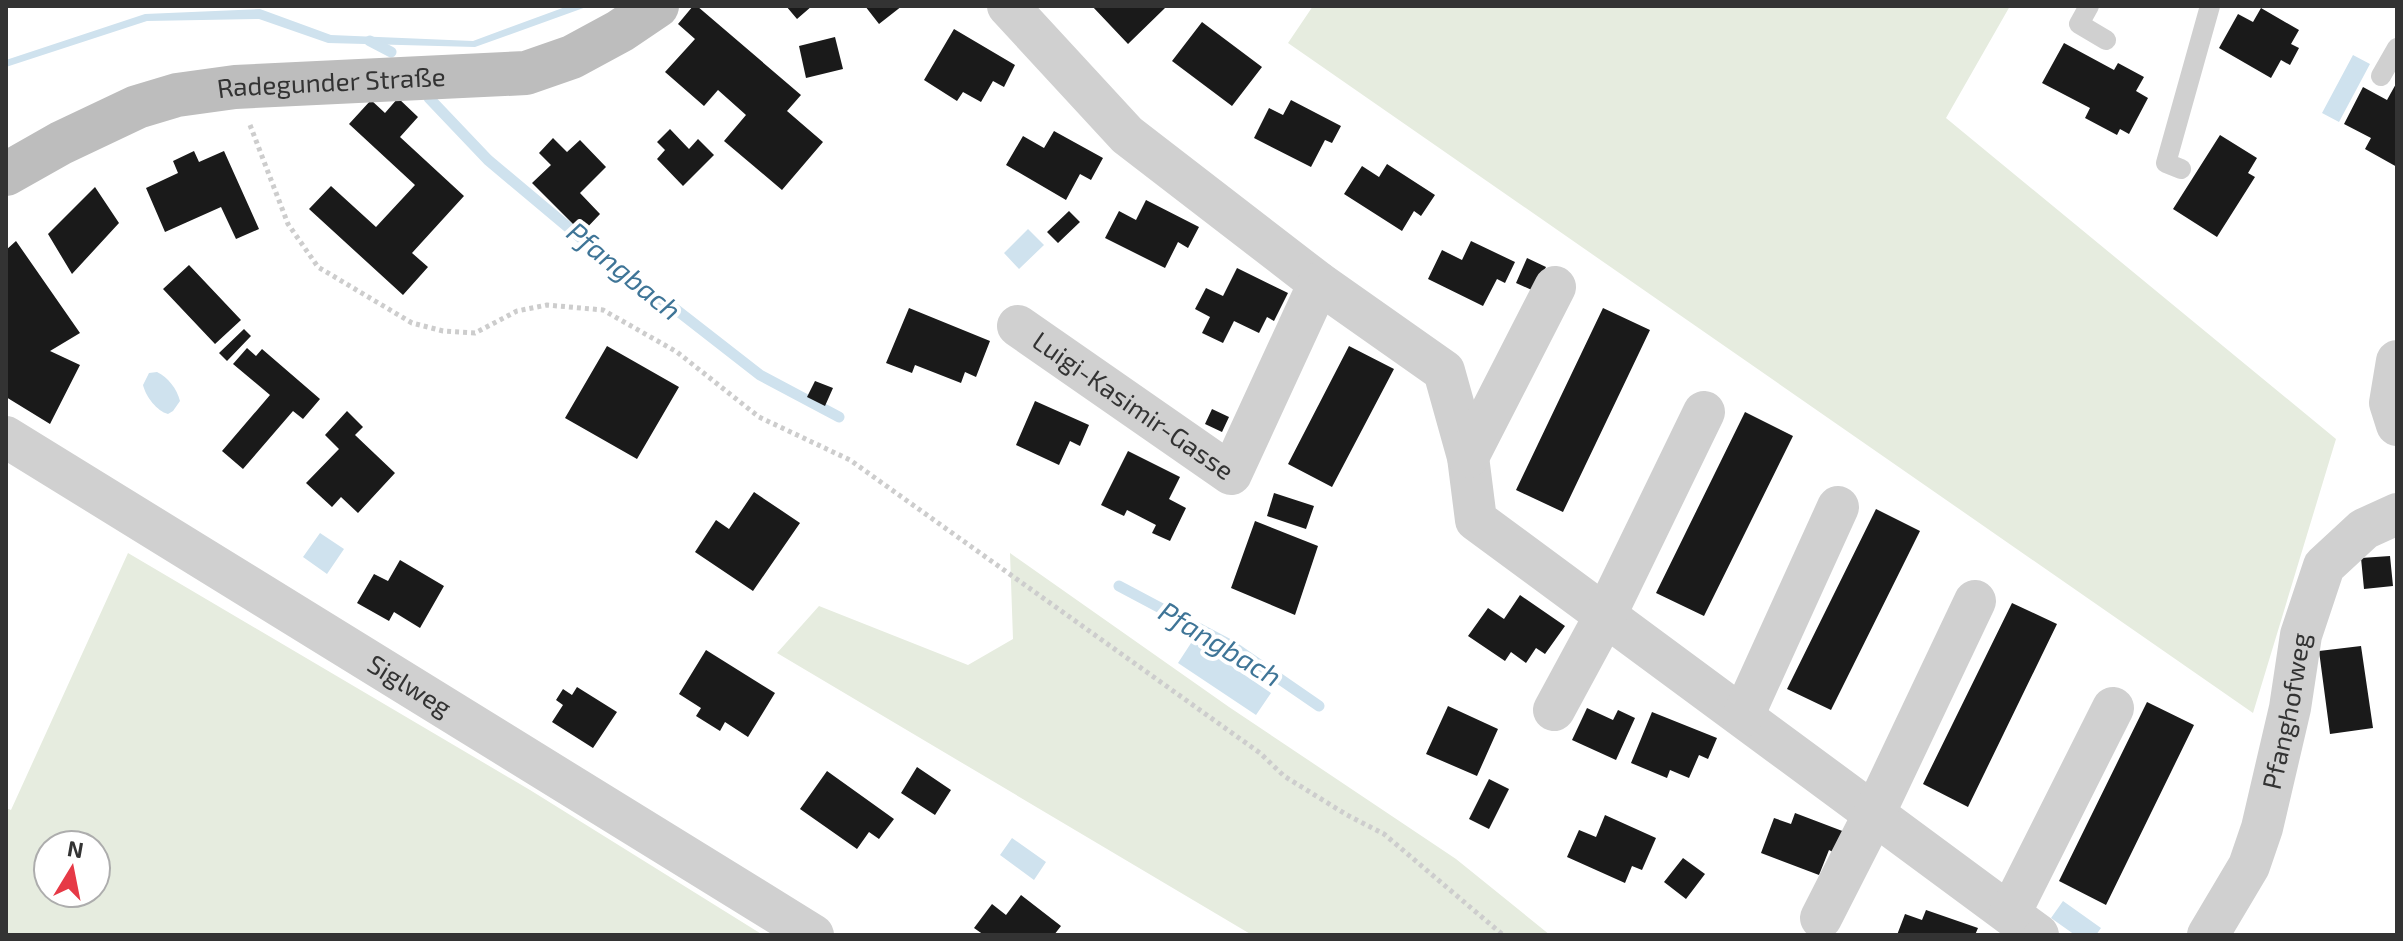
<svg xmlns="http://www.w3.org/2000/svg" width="2403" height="941" font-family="'Exo 2',sans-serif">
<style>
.green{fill:#e6ecdf;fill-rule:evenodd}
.water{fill:#cfe2ee}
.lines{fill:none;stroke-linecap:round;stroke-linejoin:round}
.stream{stroke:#cfe2ee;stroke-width:11}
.building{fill:#1a1a1a}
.path{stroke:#cdcdcd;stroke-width:5;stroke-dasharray:4 4;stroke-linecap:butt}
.lane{stroke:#d0d0d0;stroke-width:20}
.street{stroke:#d0d0d0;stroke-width:42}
.secondary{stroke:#bdbdbd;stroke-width:44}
.labels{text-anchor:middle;stroke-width:8;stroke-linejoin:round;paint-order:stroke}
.street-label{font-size:26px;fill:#333;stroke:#fff}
.water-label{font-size:28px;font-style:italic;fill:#3f7597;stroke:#fff}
</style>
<rect width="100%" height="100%" fill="#fff"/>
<path class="green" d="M1313 6H2010L1946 118 2336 439 2253 713 1288 43Z
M128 553 530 790 763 935H6V808L11 810ZM48 845H96V893H48Z
M1010 553 1229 707 1456 859 1550 935H1252L777 653 819 606 968 665 1013 639Z"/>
<path class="water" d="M568 6H589L475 47 328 43 259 19 147 21 6 67V60L145 14 260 9 331 35 473 41Z
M2353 55 2370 64 2339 122 2322 113Z
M1028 229 1044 245 1019 269 1004 253Z
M157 372C168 377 177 389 180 401L173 411 168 414C157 411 146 397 143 385L149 373Z
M320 533 344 549 327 574 303 557Z
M1193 640 1271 693 1256 715 1178 663Z
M1012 838 1046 862 1034 880 1000 855Z
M2063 901 2101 928 2096 935H2075L2051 918Z"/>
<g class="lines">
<path class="stream" d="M370 41 391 52
M429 98 488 160 637 285 674 308 760 375 839 417
M1119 586 1232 646 1319 706"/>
</g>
<path class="building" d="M693 6H697L801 95 787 111 823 142 782 190 724 141 746 115 718 90 704 106 665 72 695 39 678 24Z
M786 6H812L797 19Z
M865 6H902L879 24Z
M1092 6H1163L1165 8 1128 44Z
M2261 8 2299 30 2291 44 2299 48 2290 65 2281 60 2271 78 2219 48 2238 14 2253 22Z
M1202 22 1262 67 1232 106 1172 61Z
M954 29 1015 65 1004 87 993 81 981 102 963 92 957 101 924 80Z
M835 37 843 69 806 78 799 46Z
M2064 43 2114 70 2118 63 2144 77 2136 91 2148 98 2129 134 2120 129 2117 135 2085 118 2090 108 2042 83Z
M2397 82V167L2365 149 2371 138 2344 124 2363 87 2387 100Z
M398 98 418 117 400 137 464 196 412 253 428 267 403 295 309 209 331 186 376 227 415 185 349 124 371 100 385 113Z
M1291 100 1341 126 1332 143 1325 140 1311 167 1254 138 1269 108 1283 115Z
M670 129 689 149 698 139 714 155 683 186 657 159 665 150 657 142Z
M1054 131 1103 158 1091 180 1080 174 1066 200 1006 165 1023 136 1044 148Z
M2220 135 2257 158 2248 173 2255 177 2217 237 2173 209Z
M553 138 567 152 580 140 606 167 580 193 600 214 582 233 532 183 551 165 539 153Z
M194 151 199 162 224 151 259 229 236 239 221 207 165 232 146 188 178 173 173 161Z
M1387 164 1435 195 1421 216 1414 211 1402 231 1344 194 1362 166 1379 177Z
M95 187 119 223 72 274 48 234Z
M1146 200 1199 227 1188 248 1178 242 1165 268 1105 238 1119 211 1136 220Z
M1069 211 1080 222 1058 243 1047 232Z
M16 241 80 333 50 351 80 365 50 424 6 397V250Z
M1471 241 1515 262 1505 283 1497 279 1483 306 1428 279 1442 250 1462 260Z
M1527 258 1546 267 1534 291 1516 283Z
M189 265 241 320 215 344 163 289Z
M1237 268 1288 293 1274 321 1267 317 1259 333 1234 321 1223 343 1202 333 1210 317 1195 309 1206 288 1223 296Z
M909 308 990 341 976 377 965 372 961 383 915 365 912 373 886 363Z
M1603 308 1650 330 1563 512 1516 490Z
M244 329 251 336 227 361 219 353Z
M607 346 679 387 637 459 565 418Z
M1349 346 1394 369 1332 487 1288 464Z
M247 348 256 356 262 349 320 399 303 419 293 411 243 469 222 451 270 395 233 364Z
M815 381 833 388 825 406 807 397Z
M1035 401 1089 425 1080 446 1070 441 1059 465 1016 445Z
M1212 409 1229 417 1222 432 1205 424Z
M347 411 363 427 355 435 395 473 358 513 341 497 332 507 306 483 339 449 325 435Z
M1745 412 1793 436 1704 616 1656 593Z
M1128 451 1180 477 1169 499 1186 508 1170 541 1152 533 1156 525 1127 510 1124 516 1101 505Z
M754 492 800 523 753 591 695 552 716 520 729 529Z
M1274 493 1314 506 1306 529 1267 516Z
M1876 509 1920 531 1831 710 1787 689Z
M1255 521 1318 546 1295 615 1231 588Z
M2390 556 2393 586 2364 589 2361 558Z
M400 560 444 586 420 628 394 612 389 621 357 603 374 574 388 581Z
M1520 595 1565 626 1545 654 1536 648 1526 663 1511 652 1505 661 1468 636 1488 608 1504 619Z
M2012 603 2057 624 1968 807 1923 784Z
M2361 646 2373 728 2330 734 2319 651Z
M706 650 775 693 748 737 725 722 720 731 696 716 701 708 679 694Z
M577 687 617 712 593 748 552 722 563 705 556 700 563 689 572 695Z
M2147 702 2194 725 2106 905 2059 881Z
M1448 706 1498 729 1477 776 1426 754Z
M1587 708 1613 720 1618 710 1635 718 1616 760 1572 740Z
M1652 712 1717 738 1708 759 1699 755 1689 778 1670 770 1667 778 1631 763Z
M917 767 951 790 935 815 901 793Z
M827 771 894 819 879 839 869 832 857 849 800 809Z
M1489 779 1509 789 1489 829 1469 819Z
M1795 813 1845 832 1837 854 1829 850 1819 875 1761 853 1774 818 1791 824Z
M1605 815 1656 838 1642 870 1632 866 1625 883 1567 857 1579 830 1596 837Z
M1683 858 1705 874 1686 899 1664 882Z
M1021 895 1061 926 1054 935H984L974 928 992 904 1006 915Z
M1926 910 1978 928 1975 935H1897L1905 914 1922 920Z"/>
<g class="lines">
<path class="path" d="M250 125 288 224 318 267 412 323 443 331 475 333 517 311 547 305 603 310 677 352 759 417 850 460 1260 753 1284 776 1347 815 1384 834 1503 935"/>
<path class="lane" d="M2089 6 2079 24 2106 40
M2381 76 2397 48
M2181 169 2166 163 2210 6"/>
<g class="street">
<path d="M1008 6 1127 135 1319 283 1444 371 1468 457 1476 520 2038 935"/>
<path id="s1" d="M1018 326 1231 474 1319 283"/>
<path d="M2397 361 2390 403 2397 425"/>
<path id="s2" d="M6 437 813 935"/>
<path d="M1468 457 1555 287"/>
<path d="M1554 710 1606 614 1704 412"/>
<path d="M1743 716 1838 507"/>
<path d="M2010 913 2113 708"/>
<path d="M1821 918 1874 814 1975 601"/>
<path id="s3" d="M2208 935 2249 866 2262 828 2290 708 2301 635 2324 566 2364 529 2397 514"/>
</g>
<path class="secondary" id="s4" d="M6 174 61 143 137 107 177 95 235 87 526 73 572 57 620 31 657 6"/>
</g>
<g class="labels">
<g class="street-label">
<text dy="9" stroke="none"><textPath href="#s4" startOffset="344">Radegunder Straße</textPath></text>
<text dy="9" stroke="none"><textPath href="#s1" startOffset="140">Luigi-Kasimir-Gasse</textPath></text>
<text dy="9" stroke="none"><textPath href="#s2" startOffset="474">Siglweg</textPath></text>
<text dy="9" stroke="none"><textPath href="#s3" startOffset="240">Pfanghofweg</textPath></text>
</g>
<g class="water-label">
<text transform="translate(624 271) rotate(39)" y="10">Pfangbach</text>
<text transform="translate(1220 644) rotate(31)" y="10">Pfangbach</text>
</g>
</g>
<rect width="2403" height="941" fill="none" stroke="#333333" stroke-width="16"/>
<g transform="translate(72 869) rotate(10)"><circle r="38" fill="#ffffff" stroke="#adadad" stroke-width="2"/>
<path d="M0-6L14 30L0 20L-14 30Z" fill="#e63946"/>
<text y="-12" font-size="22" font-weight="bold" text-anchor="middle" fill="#333333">N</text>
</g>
</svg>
